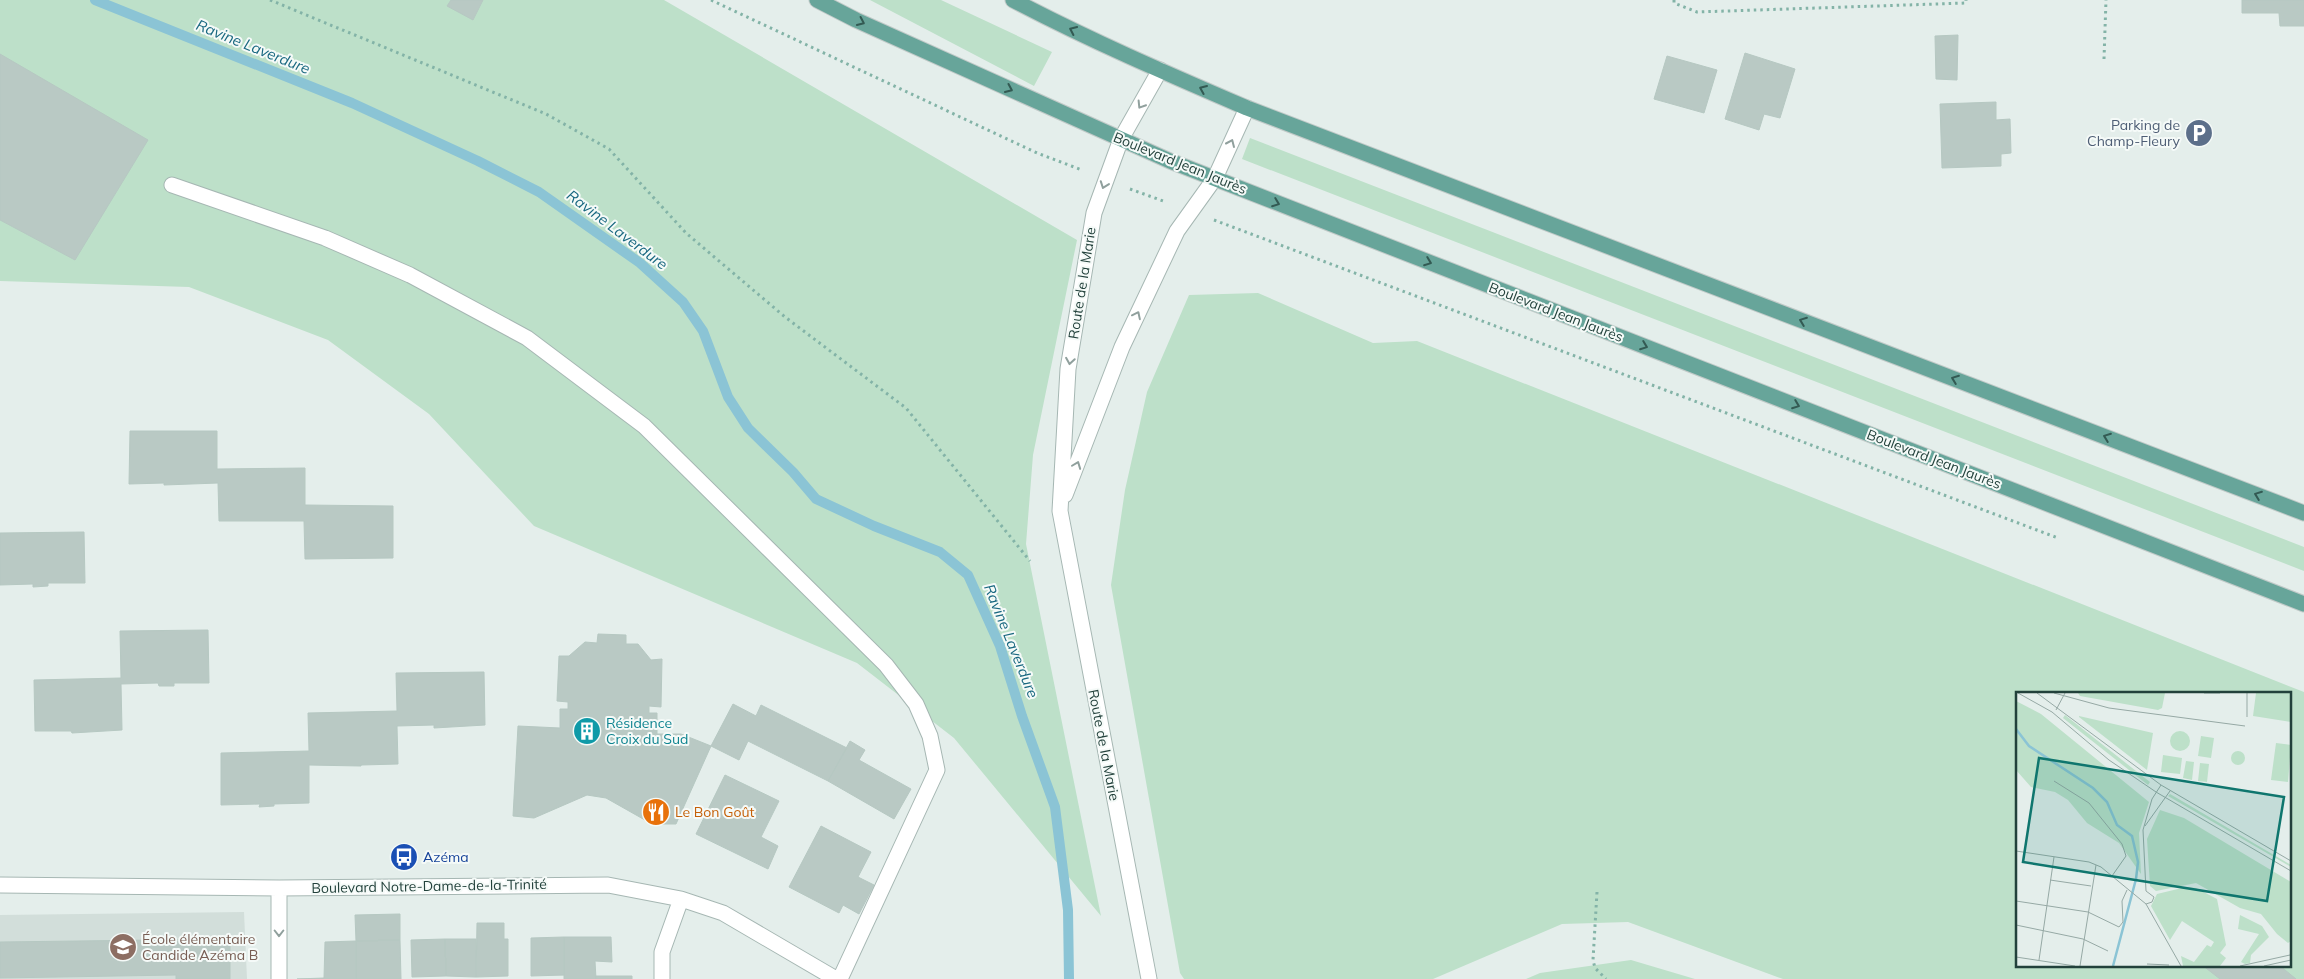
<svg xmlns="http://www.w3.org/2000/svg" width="2304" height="979" font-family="Mulish,sans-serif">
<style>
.built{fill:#d2deda}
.green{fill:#bde0c9;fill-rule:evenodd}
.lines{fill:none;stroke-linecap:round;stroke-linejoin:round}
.stream{stroke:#8bc4d5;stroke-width:10}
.building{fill:#b9c9c4;stroke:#b6c8c2}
.minor-casing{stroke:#a6b7b3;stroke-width:17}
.major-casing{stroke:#c1cac8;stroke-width:17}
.path{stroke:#83b3a7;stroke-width:3;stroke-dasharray:2.5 4;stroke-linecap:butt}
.minor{stroke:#fff;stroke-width:15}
.major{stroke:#67a59a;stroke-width:15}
.oneway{stroke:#335a53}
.oneway2{stroke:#90a09d}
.labels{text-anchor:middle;stroke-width:4;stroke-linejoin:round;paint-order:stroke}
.service-label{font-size:14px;fill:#4e5e75;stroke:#f5faf8;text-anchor:end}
.street-label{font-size:14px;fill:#22413b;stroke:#f5faf8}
.culture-label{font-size:14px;fill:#0d838f;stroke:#f5faf8;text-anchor:start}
.food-label{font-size:14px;fill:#c56008;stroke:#f5faf8;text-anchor:start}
.transit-label{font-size:14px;fill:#164399;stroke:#f5faf8;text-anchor:start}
.education-label{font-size:14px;fill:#785e54;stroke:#f5faf8;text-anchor:start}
.water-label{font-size:15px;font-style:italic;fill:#196880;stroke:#f5faf8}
.inset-river{fill:none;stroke:#8bc4d5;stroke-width:2.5}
.inset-road{fill:none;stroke:#96a9a5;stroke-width:1}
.view{fill:#0f766e;fill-opacity:0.15;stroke:#0f766e;stroke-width:2.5}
.inset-edge{fill:none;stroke:#22413b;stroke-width:2.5}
</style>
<rect width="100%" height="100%" fill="#e4eeeb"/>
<path class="built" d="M244 912 247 979H0V915Z"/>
<path class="green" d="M0 0H664L1077 240 1033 455 1026 544 1101 916 954 738 857 663 534 526 429 414 328 340 189 287 0 281Z
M870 0H941L1052 52 1034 86Z
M1250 138 2304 547V571L1242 159Z
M1258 293 1373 343 1417 341 2304 692V979H1783L1628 922 1562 924 1433 979H1184L1180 973 1111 585 1125 490 1147 392 1189 295ZM2018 693H2290V965H2018Z
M1631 960 1695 979H1526L1540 973Z"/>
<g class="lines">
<path class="stream" d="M95 0 352 103 478 161 539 192 640 263 683 302 703 331 728 397 748 428 793 472 816 499 874 526 940 552 968 575 1000 646 1022 716 1055 807 1068 910 1069 979"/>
</g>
<path class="building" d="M451 0H483L473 20 447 6Z
M2242 0H2304V26H2280L2279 13H2242Z
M1958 35 1957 80 1936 79 1935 36Z
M1745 53 1795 69 1780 118 1764 114 1759 130 1725 119Z
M0 54 148 140 75 260 0 220Z
M1667 56 1717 70 1704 113 1654 99Z
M1996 102V120L2010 119 2011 153 2001 154V166L1942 168 1940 104Z
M130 431H217V469L305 468V505L393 506V558L305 559 304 521H219L218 483 164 485V483L129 484Z
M84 532 85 583H48V586L33 587V584L0 585V533Z
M208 630 209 683H174V686H159L158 683 121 684 122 730 72 733 71 731H35L34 680 121 678 120 631Z
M598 634 626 635V644H638L651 660 662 659 661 707 649 706V713H657V734H681L711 746 676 824H652L606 798 587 795 534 818 513 816 518 726 560 728V709H568V702L557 701 559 656H569L585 642 597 643Z
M484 672 485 725 434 728V725L397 726 398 764 361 765V766L309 765V803L274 804V806L259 807 260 804 221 805V753L309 751 308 713 397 711 396 673Z
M733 704 756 716 761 705 847 748 828 781 748 741 739 760 711 746Z
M850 741 865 750 859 760 911 789 894 819 828 781Z
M725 775 779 801 761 837 778 846 768 869 696 834Z
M821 826 871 852 858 877 874 885 859 914 843 905 839 913 789 887Z
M400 914V940L356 941 355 915Z
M477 923H504V939H508V976L476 977Z
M564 937V975L531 976V938Z
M564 937H611L612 962 595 961 596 979H564Z
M230 939V979H176V975L0 978V942Z
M445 939H476V977L446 976Z
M445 939 446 976 412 977 411 940Z
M400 940 401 979H356V941Z
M356 941V979H297L324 978 325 942Z
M2202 965H2279L2296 979H2220Z
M595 976H632V979H596Z"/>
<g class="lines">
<g class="minor-casing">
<path id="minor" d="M172 185 325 238 410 275 527 338 644 426 886 665 916 704 930 736 937 770 840 979
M1065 495 1122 347 1177 231 1215 178 1247 108
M0 885 279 888 608 885 681 899 723 913 836 979
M279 888V979
M662 979V952L681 899
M1149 979 1060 511 1068 369 1094 213 1121 139 1160 70"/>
</g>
<g class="major-casing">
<path id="major" d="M817 0 856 20 1170 161 2304 604
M1013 0C1089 40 1168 74 1247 108L2304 513"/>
</g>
<path class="path" d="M270 0 546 114 609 149 686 233 785 317 906 408 1030 561
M711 0 1037 153 1082 170
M1674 0V3L1697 12 1966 3V0
M2104 59 2106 0
M1130 189 1166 202
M1214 220 2058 538
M1597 892 1593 960 1595 968 1606 979"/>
<use href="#minor" class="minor"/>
<use href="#major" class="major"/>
</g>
<defs><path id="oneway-chevron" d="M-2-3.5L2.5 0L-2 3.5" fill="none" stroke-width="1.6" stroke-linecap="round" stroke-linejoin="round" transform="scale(1.25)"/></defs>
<g class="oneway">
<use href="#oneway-chevron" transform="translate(861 22) rotate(25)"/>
<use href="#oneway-chevron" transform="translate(1073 30) rotate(-155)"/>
<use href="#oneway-chevron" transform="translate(1009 89) rotate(24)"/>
<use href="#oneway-chevron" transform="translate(1203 89) rotate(-157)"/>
<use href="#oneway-chevron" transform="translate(1276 203) rotate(21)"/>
<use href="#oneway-chevron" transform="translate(1428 262) rotate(21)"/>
<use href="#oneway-chevron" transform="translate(1803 321) rotate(-159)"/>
<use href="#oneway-chevron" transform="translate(1644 346) rotate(21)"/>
<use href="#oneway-chevron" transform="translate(1955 379) rotate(-159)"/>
<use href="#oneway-chevron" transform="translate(1796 405) rotate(21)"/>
<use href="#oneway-chevron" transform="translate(2107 437) rotate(-159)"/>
<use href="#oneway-chevron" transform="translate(2258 495) rotate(-159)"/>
</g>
<g class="oneway2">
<use href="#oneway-chevron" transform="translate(1141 105) rotate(122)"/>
<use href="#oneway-chevron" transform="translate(1231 143) rotate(-66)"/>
<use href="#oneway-chevron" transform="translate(1104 185) rotate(110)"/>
<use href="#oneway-chevron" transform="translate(1137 315) rotate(-64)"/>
<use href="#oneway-chevron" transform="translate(1070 361) rotate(99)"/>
<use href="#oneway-chevron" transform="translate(1077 465) rotate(-69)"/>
<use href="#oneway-chevron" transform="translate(279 933) rotate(90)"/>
</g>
<defs>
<g id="parking-disc" transform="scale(1.4375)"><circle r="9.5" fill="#5c6f8a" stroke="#f5faf8"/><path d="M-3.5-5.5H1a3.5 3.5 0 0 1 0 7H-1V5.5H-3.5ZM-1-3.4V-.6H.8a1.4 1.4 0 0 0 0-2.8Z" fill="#fff"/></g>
<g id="building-disc" transform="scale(1.4375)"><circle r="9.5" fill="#0f9aa8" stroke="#f5faf8"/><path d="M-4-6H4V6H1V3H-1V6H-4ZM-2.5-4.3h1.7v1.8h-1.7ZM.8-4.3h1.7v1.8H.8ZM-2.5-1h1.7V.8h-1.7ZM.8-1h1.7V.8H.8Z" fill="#fff"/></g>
<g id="restaurant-disc" transform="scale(1.4375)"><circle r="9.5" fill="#e8710a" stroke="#f5faf8"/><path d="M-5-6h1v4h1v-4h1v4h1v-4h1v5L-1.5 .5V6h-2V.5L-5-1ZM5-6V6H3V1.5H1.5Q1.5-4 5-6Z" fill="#fff"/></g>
<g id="bus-disc" transform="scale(1.4375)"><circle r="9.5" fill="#1a4fb4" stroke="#f5faf8"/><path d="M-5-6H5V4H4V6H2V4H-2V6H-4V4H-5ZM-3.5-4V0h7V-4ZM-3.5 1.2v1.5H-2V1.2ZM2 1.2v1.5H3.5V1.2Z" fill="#fff"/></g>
<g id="school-disc" transform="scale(1.4375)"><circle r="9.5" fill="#8d6e63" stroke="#f5faf8"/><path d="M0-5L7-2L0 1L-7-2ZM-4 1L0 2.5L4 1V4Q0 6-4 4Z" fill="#fff"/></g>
</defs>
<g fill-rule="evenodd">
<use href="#parking-disc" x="2199" y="133"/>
<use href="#building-disc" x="587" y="731"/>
<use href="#restaurant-disc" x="656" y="812"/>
<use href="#bus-disc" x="404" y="857"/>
<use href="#school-disc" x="123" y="947"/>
</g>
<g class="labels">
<g class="service-label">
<text x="2180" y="130">Parking de<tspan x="2180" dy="16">Champ-Fleury</tspan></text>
</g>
<g class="street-label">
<text transform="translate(1180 163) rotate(22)" y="5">Boulevard Jean Jaurès</text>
<text transform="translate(1082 283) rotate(-81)" y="5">Route de la Marie</text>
<text transform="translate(1556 312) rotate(21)" y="5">Boulevard Jean Jaurès</text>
<text transform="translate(1934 459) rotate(21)" y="5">Boulevard Jean Jaurès</text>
<text transform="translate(1104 745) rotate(79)" y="5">Route de la Marie</text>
<text transform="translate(429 886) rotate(-1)" y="5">Boulevard Notre-Dame-de-la-Trinité</text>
</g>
<g class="culture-label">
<text x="606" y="728">Résidence<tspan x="606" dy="16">Croix du Sud</tspan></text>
</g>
<g class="food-label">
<text x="675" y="817">Le Bon Goût</text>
</g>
<g class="transit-label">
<text x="423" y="862">Azéma</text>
</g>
<g class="education-label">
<text x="142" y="944">École élémentaire<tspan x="142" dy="16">Candide Azéma B</tspan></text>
</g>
<g class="water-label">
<text transform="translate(253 47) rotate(22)" y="5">Ravine Laverdure</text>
<text transform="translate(617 230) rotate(37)" y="5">Ravine Laverdure</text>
<text transform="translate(1011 641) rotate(68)" y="5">Ravine Laverdure</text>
</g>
</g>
<g transform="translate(2016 692)">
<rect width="275" height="275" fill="#e4eeeb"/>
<path d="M62 1H149L146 16 142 18 64 4ZM240 1H275V30L237 24ZM0 9 25 22 133 110 123 141 125 182 103 151 71 131 52 108 39 100 15 95 0 78ZM49 23 134 90 132 93 47 26ZM63 24 137 41 131 78 63 25ZM154 49a10 10 0 1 1 20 0a10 10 0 1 1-20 0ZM185 44 198 46 195 66 182 64ZM260 51 275 53 272 90 255 88ZM215 66a7 7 0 1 1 14 0a7 7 0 1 1-14 0ZM147 63 166 66 164 82 145 80ZM170 69 178 70 176 88 167 86ZM184 71 193 72 191 90 182 89ZM154 102 275 173V175L152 104ZM144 118 168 126 275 190V249L272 251 261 242 245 222 224 216 180 191 140 199 134 194 131 147ZM170 195 180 196 201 207 210 253 204 261 210 266 204 274H167L165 264 178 270 191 253 195 255 198 250 166 229 154 248 135 214 141 202ZM224 223 246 234 253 245 235 263 234 271 229 272 225 270 243 242 222 237Z" fill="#bde0c9"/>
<path class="inset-river" d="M0 37 13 54 77 96 91 110 101 133 116 144 122 170 120 187 97 274"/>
<path class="inset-road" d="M2 1 36 20 93 68 140 100 275 179M21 1 145 93 275 169M38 1 93 16 229 34M188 1H204M40 18 49 1M231 25V1M38 89 73 111 106 152 110 164 96 184M129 134 154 99M0 159 73 170 85 175 130 212 165 274M34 188 75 194M130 199 127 138 136 107 145 93M130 199 138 205 136 210 130 212M0 209 72 220 103 235 107 230 106 209 111 198M0 233 67 247 92 259M0 265 59 274M23 268 38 165M131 272 153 273M64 274 80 173M224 274 274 263M248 274 275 268"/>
<path class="view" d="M23 66 268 105 251 209 7 170Z"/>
<rect width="275" height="275" class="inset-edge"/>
</g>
</svg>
